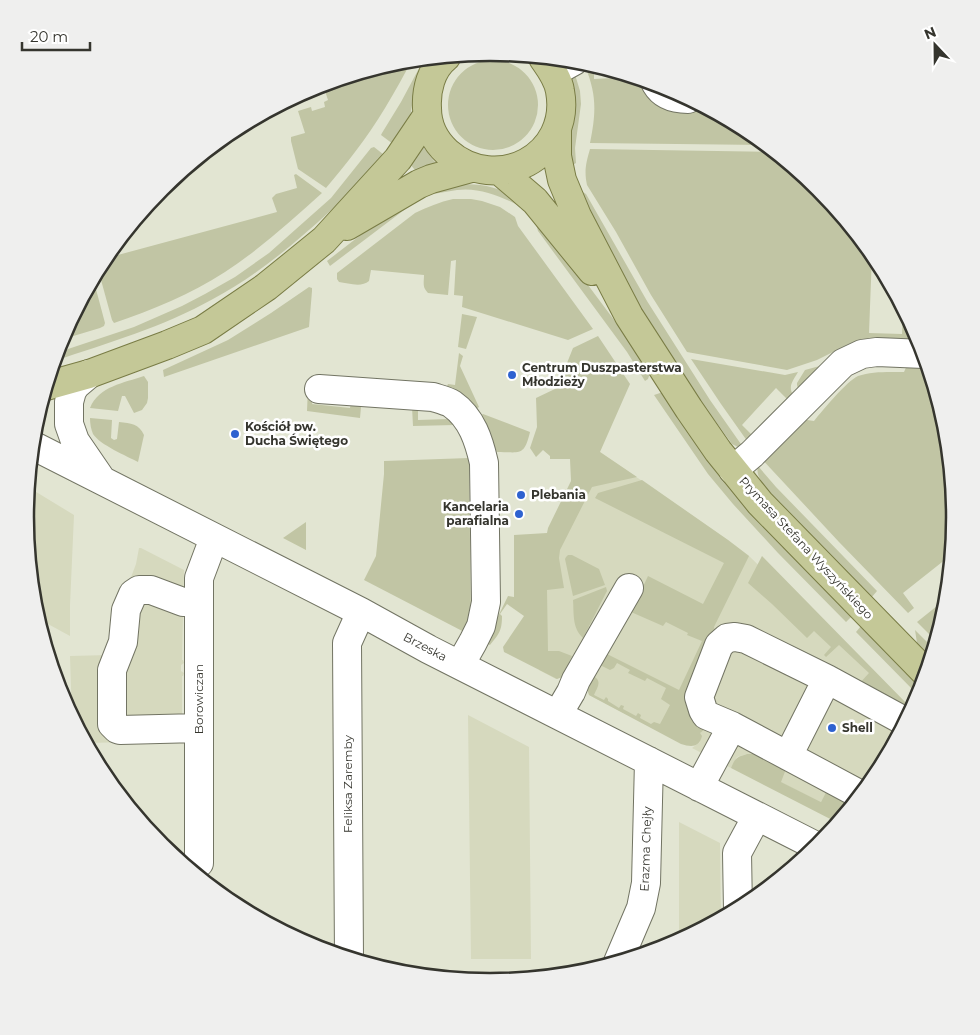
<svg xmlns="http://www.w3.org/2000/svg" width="980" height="1035" font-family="Montserrat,sans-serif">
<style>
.built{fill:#d6d9be}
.green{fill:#c1c5a4}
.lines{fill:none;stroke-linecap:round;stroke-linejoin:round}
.minor-casing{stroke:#727463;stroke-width:30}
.major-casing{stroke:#797c45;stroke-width:30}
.minor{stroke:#fff;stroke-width:28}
.major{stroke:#c4c897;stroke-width:28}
.poi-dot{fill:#2e62d0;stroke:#fff;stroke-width:2}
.labels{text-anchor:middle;stroke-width:5;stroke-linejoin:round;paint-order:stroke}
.poi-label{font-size:12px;font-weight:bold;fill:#35352e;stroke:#fff;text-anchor:start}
.street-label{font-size:12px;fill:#35352e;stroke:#fff}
.rim{fill:none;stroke:#35352e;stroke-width:2.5}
</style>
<rect width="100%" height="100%" fill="#e2e5d2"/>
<path class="built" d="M600 452 728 540 749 556 911 712 876 776 847 812 846 804 827 790 821 802 780 782 747 754 737 757 731 768 692 748 700 742V733L687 706 686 698 688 688 660 732 589 695 586 685 566 676 556 679 539 670 538 577Z
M28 487 74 515 70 605V636L37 618 34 608 25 517Z
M139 548H141L184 570 182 660H183L184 663 181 665V671L184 673 183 676H182V741L86 743 72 718 70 656 109 655 117 614 136 564Z
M468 715 529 747 531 959H471Z
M679 822 720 843 721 919 679 941Z"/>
<path class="green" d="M424 59H428L414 92 409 125 397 147 381 135 382 133 401 102Z
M412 60C395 92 377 124 355 152 346 164 336 176 326 188L298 169 291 141V137L305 133 298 111 311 107 312 111 325 107 324 102 328 100 323 85 400 61Z
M448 105a45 45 0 1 1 90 0a45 45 0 1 1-90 0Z
M588 64 594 65V79L633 77 645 81 699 105 749 131 766 145 590 143C596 113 597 95 585 66Z
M574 71 580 91 581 104 575 148 576 163 573 165 567 149 569 78Z
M422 145 434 161 440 165 419 175 410 164Z
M374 147 388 158C369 177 349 195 329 212 293 245 256 276 213 299 163 327 108 343 54 361L56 353 134 327 182 306 205 294 235 277 269 253 331 198 371 148Z
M590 149 774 152 819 189 872 254 869 333 902 334 903 313H905L920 341H863L851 343 817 360 787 370 687 352 651 295 616 232 587 185C584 171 586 163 590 149Z
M296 174 322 193C291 221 260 249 225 272 191 294 152 310 114 323L112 320 98 269 103 259 277 212 272 198 276 194 297 188 294 175Z
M456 184C472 184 489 184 504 192 509 195 515 200 520 204L519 206C501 196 478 187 457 190 449 191 441 193 433 194L430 189Z
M578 189 586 194 647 301 710 400 743 447H738L732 444 705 407 638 303 575 190Z
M419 198 420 200 412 204 330 266 327 261 397 207Z
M453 199H471L482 201 500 207 515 217 518 226 593 329 568 340 462 307 463 296 454 295 456 260 451 261 448 295 428 293C422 287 424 283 424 275L371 270 369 281C361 288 348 283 339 282L337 279V273L415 213C427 207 440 202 453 199Z
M538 218 629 340 650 373 648 379 645 381 627 352 538 231 536 224Z
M93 278 105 323 104 326 100 328 60 340Z
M309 287 312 288V291L309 327 164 377 163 370 228 340 271 313Z
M462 314 477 317 466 349 458 347Z
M598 336 630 384 600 452 637 477 592 487 560 550 559 558 564 588 547 590 548 651H559L572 656 562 677 557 679 504 652 503 647 524 616 507 604 500 614 502 616C502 631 499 634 490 645L485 643 508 596 514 597V535L547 533 548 528 571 481 570 459H550V456L543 450 536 457 530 448 537 427 536 398 557 388 573 348Z
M459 353 463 356 460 366 479 407 476 409C467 396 463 392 447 388V386L448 384 455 385Z
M691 359 785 375 798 372C793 381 787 387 794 396L789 401 776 388 742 425 755 438 750 445 721 404Z
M908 363 927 365 946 427 955 518 951 555 903 593 914 608 908 613 839 542 760 457 794 418 814 421C823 410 847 381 858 376 872 371 889 372 904 372Z
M827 364 798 389 797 385V383L805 370Z
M144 376 148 382V398L147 403 142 410 134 413 125 396H122L118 411 90 408C99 386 124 383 144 376Z
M308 387 314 392 312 404 350 408 351 401 362 396 360 418 307 411Z
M663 392 735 493 774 538 852 616 846 622 778 553 733 504 708 474 654 395Z
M412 407H418V420L449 419 455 425 413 426Z
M483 414 530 432C524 457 520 452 497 452L480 416Z
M90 418 112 420 111 438 114 440 117 439 119 422C131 423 139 424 144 435L138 462C127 456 100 445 93 434 91 429 90 424 90 418Z
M469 458 471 621 470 635 364 580 376 556 384 474V461Z
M758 466 776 487 877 591 871 598 772 494C765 486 755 477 758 466Z
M642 480 728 540 749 556 714 627 716 635 688 688 686 698 687 706 691 715 705 729 700 733 702 736C699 748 691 747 681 744L589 695 586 685 593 676C603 681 597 688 594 695L604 700 606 697 608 699V701L619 708 621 705 624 706 623 709 636 716 638 713 641 715 640 718 651 724 654 722 660 724 670 705 661 699 666 688 647 678 645 681 628 673 630 670 617 663 614 668 610 670 598 664 607 654 679 690 702 641 687 635 688 633 666 622 663 626 631 612 648 576 703 604 724 563 595 498 598 493Z
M306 522V550L283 538Z
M568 555H572L599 569 605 585 573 596 565 559 566 557Z
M762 556 910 707 906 708 858 685 869 673 839 645 826 657 824 655 831 647 814 631 807 638 772 604 748 583Z
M606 587 607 591 583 638C572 628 574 614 573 600Z
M947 598 946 609 936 641 917 622Z
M861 626 913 679 916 687 915 692 856 632Z
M915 630 934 649 931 658 917 643Z
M747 754H757L786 769 781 782 821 802 827 790C839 796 845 797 847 812L838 823 731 768C735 758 737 757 747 754Z"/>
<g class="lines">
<g class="minor-casing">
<path id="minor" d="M554 72 574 61
M656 84C663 96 675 99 688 99
M89 374 76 385 72 391 69 402V424L75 441 101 479
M319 389 433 397C439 399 447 401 452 404 472 418 479 441 484 463L486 602 481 626 473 642 460 665
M32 445 361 612 428 649 818 847
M733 470 752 454 843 363 862 354 877 352 924 354
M558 714 571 692 576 680 629 588
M199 728 120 730 117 729 112 724V670L123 642 126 610 133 594 139 590H151L183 602H199
M788 756 827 679
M699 787 732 726
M861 795 732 726 706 715 703 710 699 697 719 645 727 638 735 637 746 639 827 679 906 722
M199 863V578L214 538
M738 910 737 853 757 816
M349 958 347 643 361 612
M618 962 641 908 646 883 649 761"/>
</g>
<g class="major-casing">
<path id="major" d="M446 57C431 69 426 90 427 108 427 125 435 141 447 152 497 196 572 156 560 91 558 78 550 68 543 58
M557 129V156L562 180 577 216 629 316 689 409 718 451 760 503 926 673
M500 171 535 201 592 271
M347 226 419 184 431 179 471 168
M46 386 89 374 167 345 203 330 266 287 324 240 398 159 427 116"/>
</g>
<use href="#minor" class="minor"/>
<use href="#major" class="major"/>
</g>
<g class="poi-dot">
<circle cx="512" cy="375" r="5"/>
<circle cx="235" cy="434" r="5"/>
<circle cx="521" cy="495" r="5"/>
<circle cx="519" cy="514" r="5"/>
<circle cx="832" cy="728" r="5"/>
</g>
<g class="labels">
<g class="poi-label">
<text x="522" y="372">Centrum Duszpasterstwa<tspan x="522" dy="14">Młodzieży</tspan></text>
<text x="245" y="431">Kościół pw.<tspan x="245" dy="14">Ducha Świętego</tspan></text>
<text x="531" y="499">Plebania</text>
<text x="509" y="511" text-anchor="end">Kancelaria<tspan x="509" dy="14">parafialna</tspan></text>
<text x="842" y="732">Shell</text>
</g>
<g class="street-label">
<text transform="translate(806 548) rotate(47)" y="4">Prymasa Stefana Wyszyńskiego</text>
<text transform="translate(425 647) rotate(28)" y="4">Brzeska</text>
<text transform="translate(199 699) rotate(-90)" y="4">Borowiczan</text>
<text transform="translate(348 784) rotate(-90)" y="4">Feliksa Zaremby</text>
<text transform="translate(646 849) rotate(-88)" y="4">Erazma Chejły</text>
</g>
</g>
<path d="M0 0H980V1035H0ZM34 517a456 456 0 1 1 912 0a456 456 0 1 1-912 0Z" fill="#efefee" fill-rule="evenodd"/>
<path class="rim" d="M34 517a456 456 0 1 1 912 0a456 456 0 1 1-912 0Z"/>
<g transform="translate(935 45) rotate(338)" stroke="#ffffff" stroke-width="4" paint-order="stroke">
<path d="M0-4L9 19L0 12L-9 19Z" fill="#35352e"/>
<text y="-8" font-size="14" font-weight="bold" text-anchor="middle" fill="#35352e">N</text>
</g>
<path d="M22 42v8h68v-8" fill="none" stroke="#35352e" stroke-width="2.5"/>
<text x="30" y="42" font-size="15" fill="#35352e" stroke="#ffffff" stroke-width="4" paint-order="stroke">20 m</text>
</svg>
